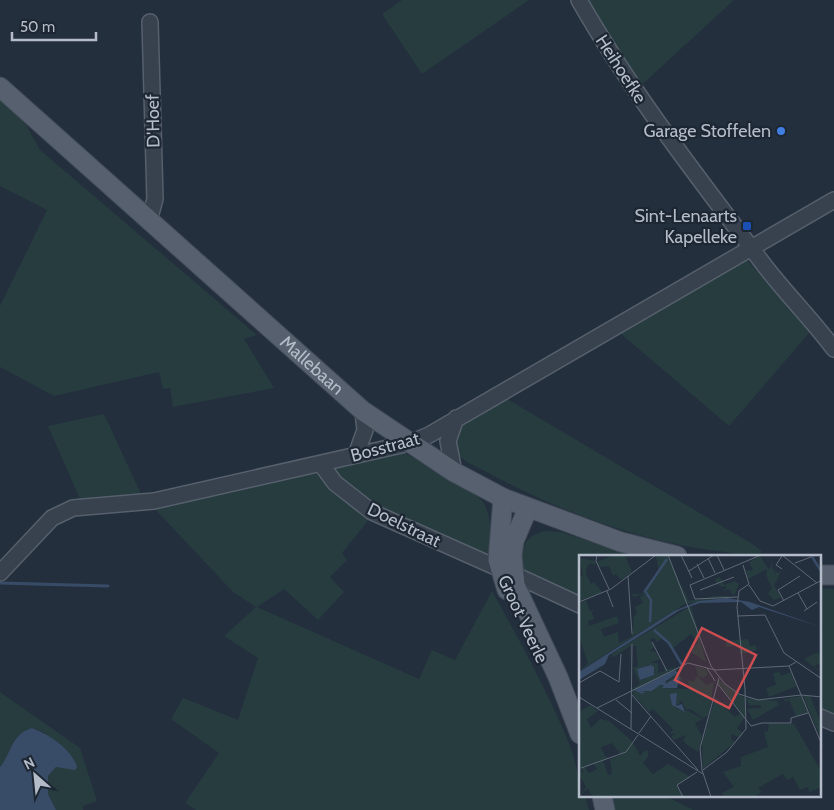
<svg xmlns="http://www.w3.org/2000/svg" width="834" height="810" font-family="Cabin,sans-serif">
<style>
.green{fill:#263c3f}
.water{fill:#394c67}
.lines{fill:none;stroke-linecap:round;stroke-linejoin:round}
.stream{stroke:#394c67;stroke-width:3}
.minor-casing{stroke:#565f6c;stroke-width:18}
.major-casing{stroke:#414a57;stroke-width:21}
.minor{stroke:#38414e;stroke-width:15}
.major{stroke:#56606e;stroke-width:19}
.shop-dot{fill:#3f7fe0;stroke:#1d2633;stroke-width:2}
.transit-dot{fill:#1a4fb4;stroke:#1d2633;stroke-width:2}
.labels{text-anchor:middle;stroke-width:4.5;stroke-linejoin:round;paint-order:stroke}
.street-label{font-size:18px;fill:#b4bcc9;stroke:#1d2633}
.poi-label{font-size:18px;fill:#b4bcc9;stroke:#1d2633;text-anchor:end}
.inset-river{fill:none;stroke:#394c67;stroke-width:2.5}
.inset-road{fill:none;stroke:#5e6776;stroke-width:1}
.view{fill:#ce4d50;fill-opacity:0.15;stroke:#ce4d50;stroke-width:2.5}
.inset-edge{fill:none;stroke:#b4bcc9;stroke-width:2.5}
</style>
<rect width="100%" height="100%" fill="#242f3e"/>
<path class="green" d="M402 0H529L422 74 382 14Z
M579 0H734L635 91Z
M0 77 40 150 257 335 244 339 274 388 173 407 170 388 163 389 159 372 54 396 0 367V306L47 210 0 186Z
M746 259 810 332 729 426 620 333Z
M507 399 754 545 762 552C751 558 738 554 725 552 643 543 558 511 485 471 478 467 468 464 462 458 455 452 455 443 454 434L461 426Z
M104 414 141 494 80 499 48 426Z
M402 452C421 461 470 485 482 501 493 515 490 541 490 558 441 536 361 510 331 467Z
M311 472 318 474 356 509 370 518 342 553 347 560 330 577 344 592 318 620 284 589 257 607 419 679 432 650 455 660 492 591C514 630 535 669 554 709 567 738 580 765 580 796H585L589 810H196L185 803 219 753 171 719 183 698 238 720 258 658 224 636 256 607 233 592 154 508Z
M545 531 561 532 633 556H580V600L521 570C521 550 523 536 545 531Z
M820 588 834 589V717L820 710Z
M0 692 80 748 97 801 83 806V810H56L48 794V776L56 767 76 769 43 732 32 728C10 735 12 753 0 767Z
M611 796H665L694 810H615Z"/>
<path class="water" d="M32 728C48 734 72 749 77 767L75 770 56 767 48 776V794L56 810H0V767C12 753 10 735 32 728Z"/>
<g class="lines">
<path class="stream" d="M0 583 108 586"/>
<g class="minor-casing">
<path id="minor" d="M579 0C632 93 697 176 761 261 784 292 811 318 834 349
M149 221 155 199 150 22
M356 455 365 430 363 411
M321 464 335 483 372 512 500 569
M454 472 448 441 456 418
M0 573 52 518 73 508 154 501 410 443 429 435 834 200
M513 574 580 605
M820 717 834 723"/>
</g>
<g class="major-casing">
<g id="major">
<path id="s1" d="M0 87 363 411 454 472 503 498 621 542 677 556"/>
<path d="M503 498 498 560 507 590"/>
<path d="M528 508 514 541 512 555 515 585 558 677 580 734"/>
<path d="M820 575H834"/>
<path d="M602 796 605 810"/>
</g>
</g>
<use href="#minor" class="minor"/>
<use href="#major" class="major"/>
</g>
<circle class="shop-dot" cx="781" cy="131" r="5"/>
<rect class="transit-dot" x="742" y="221" width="10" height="10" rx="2.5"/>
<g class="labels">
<g class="street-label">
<text transform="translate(621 69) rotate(57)" y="6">Heihoefke</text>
<text transform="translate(153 121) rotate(-91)" y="6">D'Hoef</text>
<text dy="6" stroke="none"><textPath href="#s1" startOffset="418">Mallebaan</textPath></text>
<text transform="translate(385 447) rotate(-15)" y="6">Bosstraat</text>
<text transform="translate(404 525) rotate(26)" y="6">Doelstraat</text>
<text transform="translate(523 619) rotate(65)" y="6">Groot Veerle</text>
</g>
<g class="poi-label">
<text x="771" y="137">Garage Stoffelen</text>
<text x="737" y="222">Sint-Lenaarts<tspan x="737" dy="21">Kapelleke</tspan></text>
</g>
</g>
<g transform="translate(579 555)">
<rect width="242" height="242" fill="#242f3e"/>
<path d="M35 0H46L53 17 42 25 37 19 34 21 30 11 20 12 18 7ZM79 0H86L89 2 110 46 136 41H153L106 49 0 116 9 108 0 82V48L7 45 11 56 16 55 13 57 15 64 9 66 10 71 38 61 40 68 22 74 25 82 39 77 40 88 53 81 55 61 58 59 56 52 64 48 61 42 68 38 55 42 52 39H63L76 24 80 16 77 1 85 2ZM181 1 190 15 194 6 193 12 197 20 196 15 199 18 202 16 195 31 202 42 195 45 189 39 193 33 186 18 188 19V14L169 24 167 16 174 15 170 7ZM0 3 16 6 17 10 11 8 8 12 7 19 12 29 15 27 23 37 0 46V22L4 20ZM141 22 145 30 156 26 160 29 156 39 154 40 150 34 145 36 148 31 143 32 137 28 136 24ZM112 51 127 107 109 95 119 88 112 79 93 94 84 83 78 87 75 83 71 84 75 92 71 96 77 97 81 104 71 108H79V118L86 116 85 112 88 115 96 112 103 124 100 130V121L83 133 110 134V125L114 127 119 120 116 111 127 114 129 119 125 123 119 121 127 130 135 127 130 160 124 163 111 154 107 155 103 146 97 151 98 141 91 139 98 154 109 156 124 164 116 168 123 181 119 197 107 189 104 185 107 180 95 185 92 182 97 178 90 179 94 175 90 170 74 154 70 157 54 140 53 134 61 129 54 113 59 111 57 91 52 90 50 132 51 91 35 102 32 99ZM72 110 76 115 75 120 62 125 58 114ZM94 116 99 118 84 130 76 132 75 136 64 135 60 137H66L63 139 55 135ZM169 84 171 91 177 90 178 95 161 100 160 90 147 92V86ZM237 98 242 99V108L235 111 241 117 225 104ZM201 117V121L212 117 218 131 190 142 187 133 197 130 194 118ZM140 125 166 143V162L158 173 164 178 161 183 153 179 152 184 156 187 124 214 123 188 136 143 156 162 162 158 138 127ZM222 141 229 158 217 161 210 145 206 147 205 144ZM224 141H231L242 168V184ZM167 143 198 146 200 150 174 165 168 154 182 153V150H170ZM11 150 19 156 8 164 12 173 21 164 30 166 54 187 61 201 66 195 69 196V202L64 208 74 219 89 209 111 222 97 230 104 242H13L9 233 0 242 7 232 0 219V157ZM33 188 42 200 31 204 33 219 29 220 24 206 15 209 18 214 13 217 9 218 6 212 3 213 4 219 1 214 30 203 26 201 22 192ZM190 168 215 169 242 216V232L231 237 228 232 221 235 214 222 208 225 204 219 179 233 183 237 175 242H146L143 238 155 232 144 217 162 211V202L189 192 185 177 189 176Z" fill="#263c3f" fill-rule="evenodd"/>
<path d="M148 43 171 47 242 72 180 52 173 55 162 47 121 48 101 55 67 77 30 100 26 109 0 125V117L95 56 120 46ZM72 110 75 112V120L61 125 58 114ZM96 115 99 118 87 126 86 129 101 121 98 133H83L85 130H81L73 136H60L66 137 63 139 55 135ZM98 138 97 151 103 149 106 157 93 150 91 139Z" fill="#394c67"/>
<path class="inset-river" d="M232 0 242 16M71 67 72 45 66 36 88 4M75 75 90 88 103 110"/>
<path class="inset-road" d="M18 0 17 6 30 34M89 0 132 111 145 128 160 139 179 145 222 140 243 142M102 0 113 23M138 0 145 15M203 0 238 28M129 3 136 18M216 8 232 2M118 9 125 23M203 14 197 10 203 1M110 16 135 0M49 21 53 79M170 30 181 46 194 51 243 25M121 35 155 22M28 36 34 52M219 38 228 54M159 42 116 44 111 30 182 0M205 46 199 35 221 21M0 47 32 34 77 0M225 56 238 47M158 61 186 60 205 98 243 124M73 87 88 116M210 111 243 190M128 113 136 126M0 128 21 116 40 127 42 99M138 128 172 171 183 168H212V163L229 158M53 140 119 215M0 142 124 219M37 145 53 158M18 153 109 108 136 115 210 111 217 107M52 174 53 89M60 178 72 161M2 213 47 197 59 180M124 215 148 197 167 174 166 134 158 52 160 36 170 29 164 10M104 242 98 230 118 217M132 242 123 215 121 193 140 123"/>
<path class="view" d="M123 73 177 100 150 153 96 125Z"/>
<rect width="242" height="242" class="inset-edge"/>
</g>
<g transform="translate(35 775) rotate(333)" stroke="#1d2633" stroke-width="4" paint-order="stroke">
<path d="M0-4L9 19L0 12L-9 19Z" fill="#b4bcc9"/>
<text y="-8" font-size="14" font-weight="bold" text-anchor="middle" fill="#b4bcc9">N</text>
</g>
<path d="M12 32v8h84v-8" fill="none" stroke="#b4bcc9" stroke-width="2.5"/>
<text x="20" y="32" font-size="15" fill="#b4bcc9" stroke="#1d2633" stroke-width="4" paint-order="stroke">50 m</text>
</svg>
